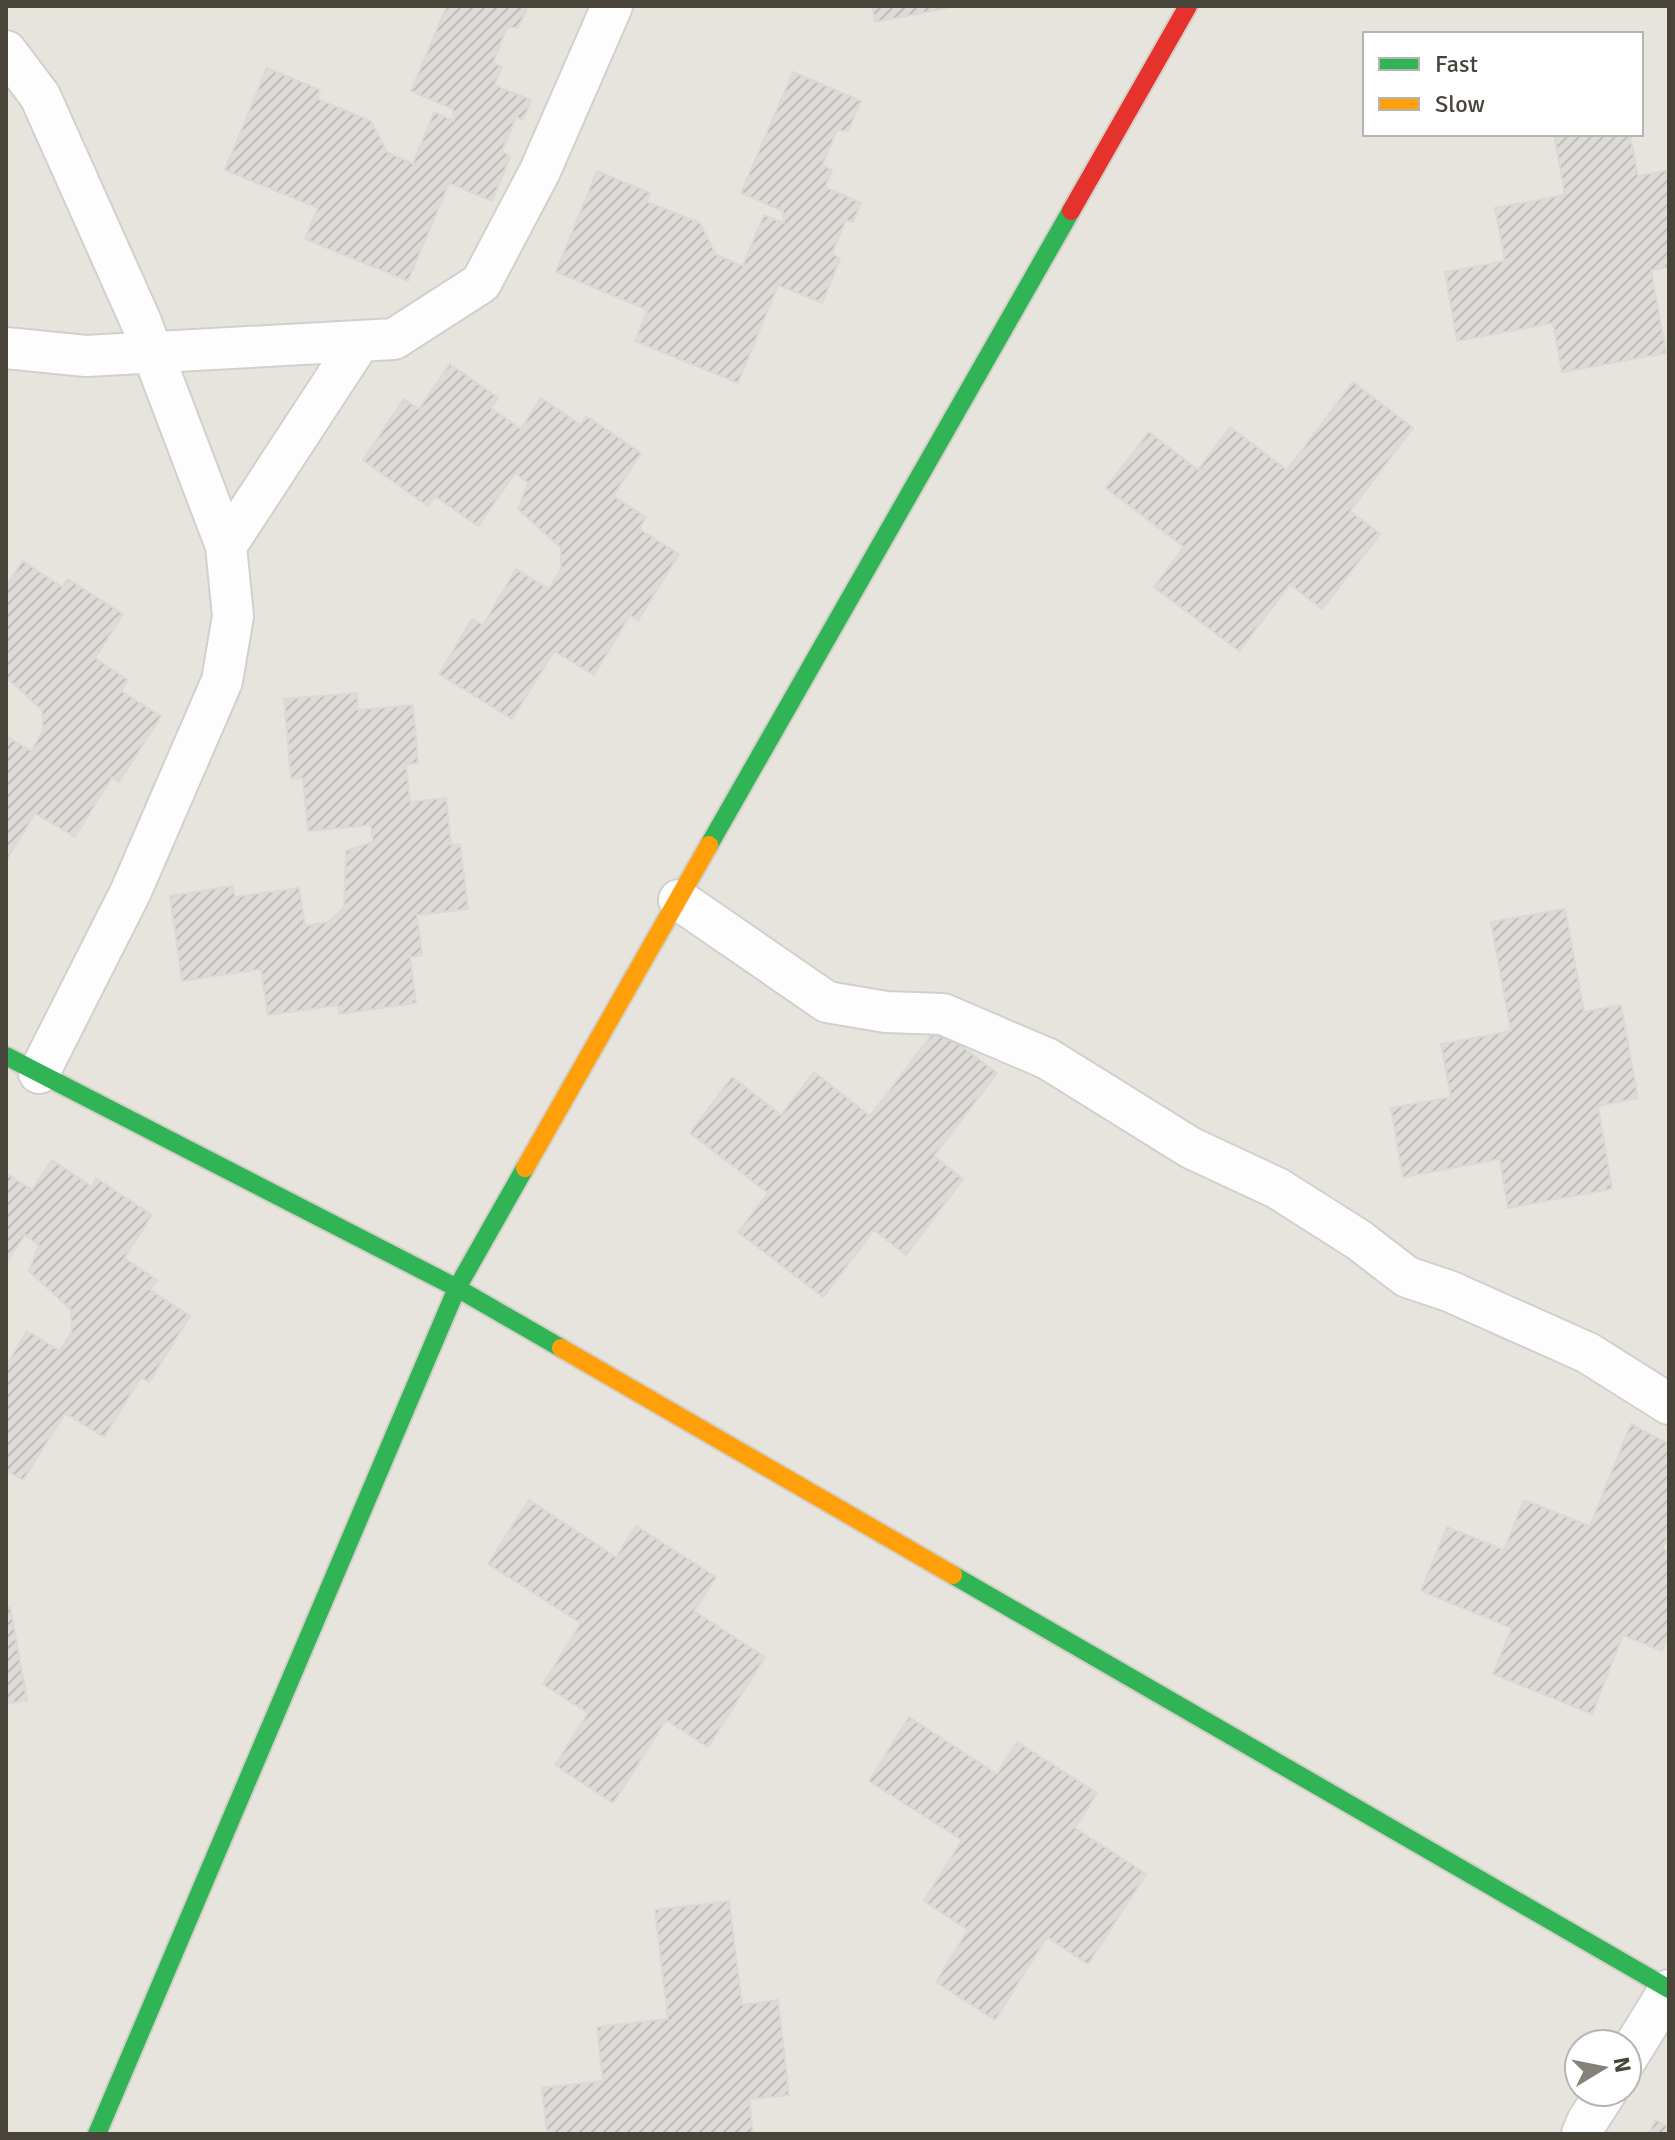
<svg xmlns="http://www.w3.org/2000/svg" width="1675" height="2140" font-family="Signika,sans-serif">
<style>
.residential{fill:#e7e4dd;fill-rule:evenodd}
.building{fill:url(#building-hatch);stroke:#dbd9d4;stroke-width:2}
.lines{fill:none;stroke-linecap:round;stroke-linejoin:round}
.street-casing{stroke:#d1d0cc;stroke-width:44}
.fast-casing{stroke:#d2cfc6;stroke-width:22}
.slow-casing{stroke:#d2cfc6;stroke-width:22}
.jam-casing{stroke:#d2cfc6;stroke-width:22}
.street{stroke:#fdfdfd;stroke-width:40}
.fast{stroke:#30b455;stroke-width:18}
.slow{stroke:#ff9f0a;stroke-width:18}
.jam{stroke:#e5322d;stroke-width:18}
</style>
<defs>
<pattern id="building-hatch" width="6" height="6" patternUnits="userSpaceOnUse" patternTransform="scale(2)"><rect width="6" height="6" fill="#dddbd7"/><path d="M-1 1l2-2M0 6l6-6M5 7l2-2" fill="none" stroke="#bfbdb9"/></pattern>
</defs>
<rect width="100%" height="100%" fill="#f3f2ef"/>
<path class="residential" d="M6 6H1669V2134H6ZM1365 34H1641V134H1365ZM1579 2044H1627V2092H1579Z"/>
<path class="building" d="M447 6H528L518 28 507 27 493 63 502 67 494 85 531 100 523 120 516 117 502 151 510 157 492 201 449 183 408 281 305 239 318 208 225 170 267 68 320 90 317 99 371 121 387 152 413 164 434 112 454 121 453 109 411 91Z
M872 6H957L875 22Z
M793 72 861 101 848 131 837 130 822 165 832 170 825 187 861 203 853 222 846 220 832 253 840 259 822 303 778 285 738 383 635 341 648 310 556 272 597 171 650 193 647 202 700 223 716 255 743 266 764 215 784 223 783 211 741 193Z
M1554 134H1630L1638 176 1669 170V267L1651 270 1666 353 1562 372 1553 323 1457 341 1445 272 1505 261 1495 208 1565 195Z
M450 364 498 398 491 408 521 429 541 398 581 425 586 416 641 453 613 496 646 517 639 529 679 554 638 620 630 615 594 675 554 651 512 719 439 674 472 619 483 625 516 569 549 589 561 569V548L518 509 528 483 515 473 478 526 435 496 428 506 363 460 404 399 419 409Z
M1353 382 1413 428 1350 511 1380 534 1322 609 1290 584 1239 651 1154 587 1184 547 1106 488 1149 432 1198 470 1230 427 1287 470Z
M23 561 62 587 68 579 123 614 95 658 128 680 121 691 161 716 119 782 112 777 75 837 35 813 6 861V736L31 751 43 731 42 710 6 677V655L10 645 6 642V586Z
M357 693 358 710 413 705 418 763 406 765 410 802 446 798 451 845 460 844 468 909 417 915 422 955 410 957 416 1003 339 1014 338 1005 268 1015 261 969 182 981 170 896 233 886 235 897 299 888 305 926 328 922 344 908 346 851 373 842 371 825 308 831 303 778 291 779 284 699Z
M1565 909 1584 1012 1621 1005 1638 1098 1598 1106 1612 1189 1508 1208 1500 1159 1403 1177 1391 1108 1451 1097 1441 1044 1511 1031 1491 922Z
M937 1028 997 1073 934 1156 963 1179 906 1255 874 1230 823 1297 738 1232 768 1193 690 1133 732 1077 781 1115 814 1072 870 1116Z
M52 1160 92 1187 96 1178 152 1215 124 1258 157 1280 150 1290 190 1316 149 1382 141 1377 104 1437 65 1413 23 1480 6 1470V1366L27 1331 60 1351 72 1331 71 1310 29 1271 39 1245 25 1235 6 1263V1173L32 1190Z
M1631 1424 1669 1444V1533L1662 1549 1669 1552V1632L1662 1651 1623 1635 1592 1714 1493 1674 1512 1628 1421 1591 1447 1527 1504 1550 1524 1500 1590 1526Z
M529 1500 616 1557 636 1526 716 1577 694 1611 765 1657 708 1747 666 1720 613 1803 555 1765 588 1713 543 1684 581 1623 488 1564Z
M10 1606 27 1700 6 1704V1607Z
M909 1717 997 1774 1017 1742 1097 1793 1075 1828 1146 1874 1088 1964 1047 1937 995 2020 936 1982 968 1930 924 1901 962 1840 869 1781Z
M729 1901 742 2005 778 2000 789 2095 749 2099 753 2134H547L542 2088 603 2081 597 2027 668 2019 655 1910Z
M1656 2120 1669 2128V2134H1648Z"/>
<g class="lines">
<g class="street-casing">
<path id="street" d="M6 51 40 96 141 322 226 546 233 616 222 681 131 891 39 1073
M6 348 86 356 394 339 481 283 540 171 612 6
M226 546 360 341
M679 900 827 1002 886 1012 943 1014 1048 1059 1191 1148 1277 1188 1359 1240 1407 1277 1449 1291 1588 1353 1669 1404
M1627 2058 1669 1990
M1582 2134 1587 2122 1606 2092"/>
</g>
<g class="fast-casing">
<path id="fast" d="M709 845 1071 211
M6 1056 457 1288 561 1348
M953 1575 1669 1989
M97 2134 457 1288 525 1168"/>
</g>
<g class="slow-casing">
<path id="slow" d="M525 1168 709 845
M561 1348 953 1575"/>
</g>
<g class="jam-casing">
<path id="jam" d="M1071 211 1188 6"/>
</g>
<use href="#street" class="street"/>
<use href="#fast" class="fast"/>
<use href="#slow" class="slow"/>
<use href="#jam" class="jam"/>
</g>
<rect width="1675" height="2140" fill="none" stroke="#49443a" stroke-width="16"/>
<rect x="1363" y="32" width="280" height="104" fill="#ffffff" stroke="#b6b4b0" stroke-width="2"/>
<rect x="1379" y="58" width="40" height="12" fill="#30b455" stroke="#b6b4b0" stroke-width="2"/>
<text x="1435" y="72" font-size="24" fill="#49443a">Fast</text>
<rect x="1379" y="98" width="40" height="12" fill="#ff9f0a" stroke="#b6b4b0" stroke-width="2"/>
<text x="1435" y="112" font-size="24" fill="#49443a">Slow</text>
<g transform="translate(1603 2068) rotate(80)"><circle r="38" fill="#ffffff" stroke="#b6b4b0" stroke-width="2"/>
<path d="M0-6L14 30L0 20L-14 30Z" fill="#848179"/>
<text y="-12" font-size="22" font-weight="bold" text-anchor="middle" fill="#49443a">N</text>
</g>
</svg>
